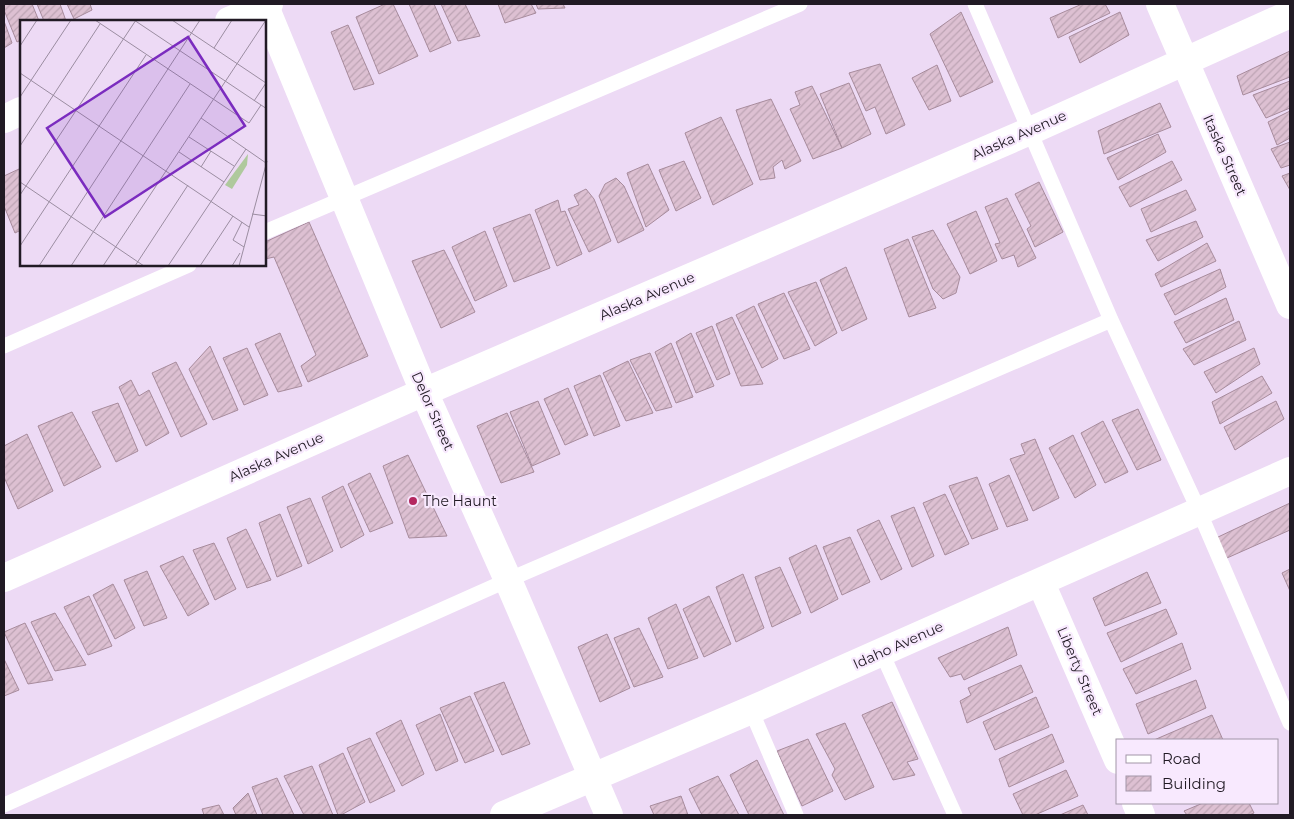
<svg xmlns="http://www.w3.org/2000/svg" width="1294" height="819" font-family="Montserrat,sans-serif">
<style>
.building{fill:url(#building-hatch);stroke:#a78b9c}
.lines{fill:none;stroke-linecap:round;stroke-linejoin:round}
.lane{stroke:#fff;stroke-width:15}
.street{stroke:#fff;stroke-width:28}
.secondary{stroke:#fff;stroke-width:28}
.poi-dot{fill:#b4275f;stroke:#f8e9fe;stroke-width:2}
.labels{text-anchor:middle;stroke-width:4.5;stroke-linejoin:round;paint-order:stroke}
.street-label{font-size:14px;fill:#211a24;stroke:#f8e9fe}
.poi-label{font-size:14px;fill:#211a24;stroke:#f8e9fe;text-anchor:start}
.inset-road{fill:none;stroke:#9b8da1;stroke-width:1}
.view{fill:#7b2cbf;fill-opacity:0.15;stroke:#7b2cbf;stroke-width:2.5}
.inset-edge{fill:none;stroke:#211a24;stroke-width:2.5}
</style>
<defs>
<pattern id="building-hatch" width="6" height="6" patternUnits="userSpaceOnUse" patternTransform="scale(1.25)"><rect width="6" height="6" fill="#ddc0d2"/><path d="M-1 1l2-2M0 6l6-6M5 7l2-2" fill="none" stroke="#bda4b4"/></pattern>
</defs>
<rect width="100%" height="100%" fill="#eddaf5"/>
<path class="building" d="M4 4H32L39 21H21V40L17 42 4 10Z
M37 4H60L66 21H44Z
M67 4H90L92 10 74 19Z
M385 4H393L418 56 379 74 356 17Z
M409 4H434L451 43 430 52Z
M441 4H465L480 36 458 41Z
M498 4H531L536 13 505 23Z
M536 4H563L565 8 538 9Z
M1082 4H1105L1110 13 1058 38 1050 18Z
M961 12 993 82 960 97 930 34Z
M1120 12 1129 35 1080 63 1069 37Z
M4 21 12 43 4 48Z
M348 25 374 84 354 90 331 32Z
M1290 51V77L1243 95 1237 76Z
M880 64 905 125 886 134 875 107 866 111 849 73Z
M937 65 951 101 929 110 912 78Z
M1290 81V108L1266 118 1253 95Z
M849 83 871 134 842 148 820 94Z
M812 86 842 148 813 159 790 109 800 105 795 92Z
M771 99 801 161 785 169 782 160 773 167 775 178 760 180 736 110Z
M1160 103 1171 127 1104 154 1098 131Z
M1290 111V138L1277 145 1268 122Z
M721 117 753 184 713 205 685 133Z
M1158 134 1166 152 1118 180 1107 158Z
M1290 142V165L1281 168 1271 149Z
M684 161 701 198 676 211 659 170Z
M1172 161 1182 180 1130 207 1119 187Z
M648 164 669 210 646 227 627 173Z
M19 169 21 174V230L15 233 4 206V176Z
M1290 173V190L1282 176Z
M616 178 624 186 644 230 618 243 599 196 605 184Z
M1039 182 1063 232 1035 247 1027 229 1031 226 1015 194Z
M586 189 594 199 611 241 589 252 568 209 579 205 574 195Z
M1186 190 1196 210 1151 232 1141 209Z
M1007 198 1036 258 1018 267 1014 255 1002 259 995 244 1000 243 985 207Z
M558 200 561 212 565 211 582 254 557 266 535 210Z
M976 211 997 261 970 274 947 224Z
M530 214 550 268 514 282 493 228Z
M1196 221 1203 237 1158 261 1146 240Z
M309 222 368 356 308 382 301 366 316 355 274 257 265 259V242Z
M933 230 960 277 956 293 943 299 933 289 912 237Z
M485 231 507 286 475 301 452 247Z
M908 239 936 308 909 317 884 249Z
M1207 243 1216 261 1161 287 1155 274Z
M444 250 475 312 441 328 412 261Z
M846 267 867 319 842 331 820 280Z
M1220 269 1226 287 1175 315 1164 294Z
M816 282 837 333 815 346 788 292Z
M784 293 810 349 784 359 758 304Z
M1226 298 1234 320 1186 343 1174 322Z
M754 306 778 359 762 368 736 315Z
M732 317 763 384 741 386 716 324Z
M1239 321 1246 340 1194 365 1183 349Z
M712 326 730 374 717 380 696 333Z
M280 333 302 386 278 392 255 344Z
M691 333 714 386 696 393 676 342Z
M671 343 693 397 676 403 655 352Z
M210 346 238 410 213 420 189 369Z
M247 348 268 395 244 405 223 358Z
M1254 348 1260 364 1216 393 1204 372Z
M650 353 672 407 656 411 630 360Z
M628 361 653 413 626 421 603 373Z
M176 362 207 424 181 437 152 373Z
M600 375 620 426 594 436 574 386Z
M1262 376 1272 393 1220 424 1212 402Z
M131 380 139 396 149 390 169 433 146 446 119 387Z
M568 388 588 435 565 445 544 399Z
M538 401 560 454 532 466 510 412Z
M1276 401 1284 419 1235 450 1224 427Z
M118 403 138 451 116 462 92 412Z
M1138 409 1161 460 1137 470 1112 420Z
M72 412 101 467 64 486 38 426Z
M507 413 534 472 501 483 477 426Z
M1103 421 1128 472 1105 483 1081 433Z
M27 434 53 491 18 509 4 477V446Z
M1073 435 1096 485 1075 498 1049 448Z
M1035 439 1059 498 1033 511 1010 459 1025 454 1021 444Z
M408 455 447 536 409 538 383 466Z
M370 473 393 523 370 532 348 484Z
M1009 475 1028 520 1007 527 989 484Z
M977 477 998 529 972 539 949 486Z
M343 486 364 535 341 548 322 497Z
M945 494 969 544 945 555 923 503Z
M310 498 333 551 308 564 287 507Z
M1290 503V530L1227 558 1216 538Z
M914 507 934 556 912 567 891 516Z
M280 514 302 566 277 577 259 523Z
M879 520 902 569 881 580 857 530Z
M246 529 271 580 247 588 227 538Z
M850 537 870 582 842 595 823 547Z
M214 543 236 589 215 600 193 550Z
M816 545 838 599 811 613 789 558Z
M183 556 209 604 188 616 160 566Z
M780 567 801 613 772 627 755 577Z
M1290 569V591L1282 573Z
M147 571 167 618 144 626 124 580Z
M1147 572 1161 603 1105 626 1093 598Z
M743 574 764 628 736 642 716 587Z
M113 584 135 628 115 639 93 595Z
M89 596 112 646 88 655 64 607Z
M709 596 731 644 704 657 683 609Z
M676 604 698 658 668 669 648 618Z
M1166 609 1177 634 1121 662 1107 633Z
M55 613 86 665 55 671 31 622Z
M25 623 53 680 28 684 4 632Z
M1008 627 1017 655 964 680 961 674 950 677 938 658Z
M639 628 663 677 634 687 614 638Z
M607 634 630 688 600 702 578 647Z
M1182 643 1191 669 1136 694 1123 669Z
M4 659 19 690 4 696Z
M1021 665 1033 692 967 723 960 701 971 695 968 688Z
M1196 680 1206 708 1148 734 1136 704Z
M504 682 530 744 502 755 474 693Z
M470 696 494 751 465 763 440 708Z
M1036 697 1049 727 995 750 983 722Z
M892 702 918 759 907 762 915 775 893 780 862 715Z
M440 714 458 761 436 771 416 725Z
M1212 715 1223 740H1154Z
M401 720 424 774 402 786 376 733Z
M845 723 874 787 845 800 832 775 835 769 816 734Z
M1052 734 1064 762 1009 787 999 759Z
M370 738 395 791 370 803 347 748Z
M808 739 833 791 802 806 777 751Z
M343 753 365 802 341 815H338L319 765Z
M757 760 784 815H749L730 775Z
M312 766 333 815H304L284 776Z
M1066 770 1078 796 1035 815H1023L1013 794Z
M718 776 739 815H702L689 789Z
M277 778 294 815H263L252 787Z
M248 793 257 815H236L233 808Z
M681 796 688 815H654L650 806Z
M1203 803H1249L1254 813 1249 815H1187L1184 811Z
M219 805 224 815H204L202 809Z
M1083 805 1088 815H1060Z"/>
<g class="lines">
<path class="lane" d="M975 4 1111 320 1199 511 1290 723
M265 232 800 4
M4 346 189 265
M881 651 955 815
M751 710 796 815
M4 805 508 580 1111 320"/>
<path class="street" d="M1160 4 1290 305
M229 21 269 4
M4 119 21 111
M4 578 424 392 1030 131 1290 14
M1041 583 1118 760
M1136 803 1141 815
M504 815 751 710 1290 471"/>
<path class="secondary" d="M264 4 424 392 508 580 609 815"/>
</g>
<circle class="poi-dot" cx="413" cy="501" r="5"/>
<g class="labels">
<g class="street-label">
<text transform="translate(1019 135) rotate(-24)" y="5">Alaska Avenue</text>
<text transform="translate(1225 155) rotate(66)" y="5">Itaska Street</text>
<text transform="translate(647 296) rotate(-23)" y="5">Alaska Avenue</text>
<text transform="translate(433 411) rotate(66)" y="5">Delor Street</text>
<text transform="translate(276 457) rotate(-24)" y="5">Alaska Avenue</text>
<text transform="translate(898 645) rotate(-24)" y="5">Idaho Avenue</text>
<text transform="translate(1080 671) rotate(67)" y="5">Liberty Street</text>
</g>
<g class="poi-label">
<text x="423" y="506">The Haunt</text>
</g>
</g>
<g transform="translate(20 20)">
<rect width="246" height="246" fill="#eddaf5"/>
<path d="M228 134 227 145 212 169 205 165Z" fill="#afc99d"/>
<path class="inset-road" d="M75 0 229 103 241 85M114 0 247 89M152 0 246 63 234 81M0 26 17 0M194 28 212 0M0 53 229 207M0 77 51 0M181 98 246 143M169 117 214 146M0 126 80 4M159 132 204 162M181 147 191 131M0 162 124 246M0 175 116 0M232 194 247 196M222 202 213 220 224 227M0 226 126 35M19 246 180 0M51 246 170 64M83 246 246 0M115 246 168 165M148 246 226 129M180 246 213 196M212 246 220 233M219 246 247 141"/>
<path class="view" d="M168 17 225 106 85 197 27 108Z"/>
<rect width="246" height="246" class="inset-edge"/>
</g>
<rect width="1294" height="819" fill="none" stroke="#211a24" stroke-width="10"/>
<rect x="1116" y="739" width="162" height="65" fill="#f8e9fe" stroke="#a296a7"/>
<rect x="1126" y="755" width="25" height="8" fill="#ffffff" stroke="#a296a7"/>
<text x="1162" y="764" font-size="15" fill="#211a24">Road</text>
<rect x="1126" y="776" width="25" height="15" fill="url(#building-hatch)" stroke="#a296a7"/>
<text x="1162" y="789" font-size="15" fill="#211a24">Building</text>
</svg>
